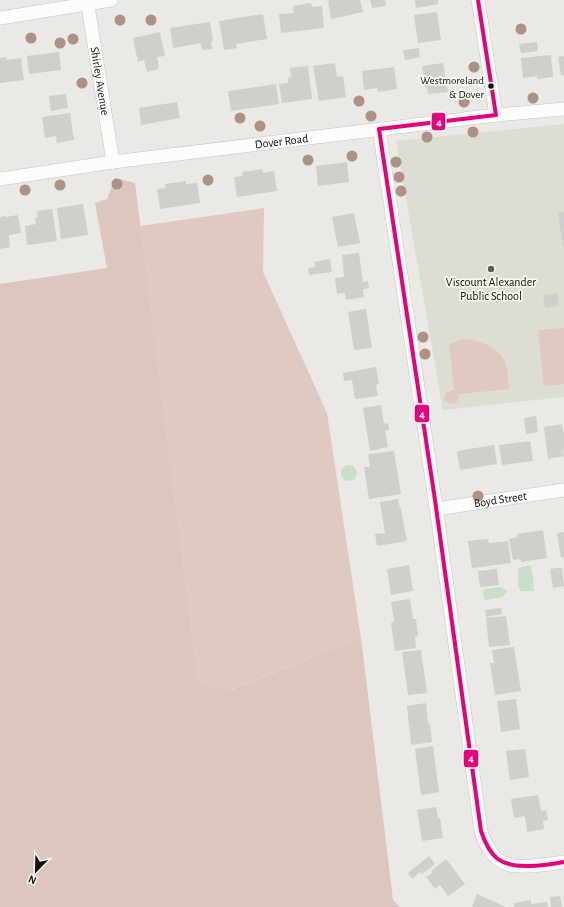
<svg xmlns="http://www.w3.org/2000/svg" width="564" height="907" font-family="'Alegreya Sans',sans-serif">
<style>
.built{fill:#deddd3}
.green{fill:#decac1}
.forest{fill:#dbc7bd}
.water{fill:#cadecc}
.building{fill:#cfcfcb}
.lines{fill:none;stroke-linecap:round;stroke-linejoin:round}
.street-casing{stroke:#c5c4c1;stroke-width:14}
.street{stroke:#fcfcfb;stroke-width:13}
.bus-1-casing{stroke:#f9f8f0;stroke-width:7}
.bus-1{stroke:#e5007d;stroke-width:4}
.tree{fill:#ad9184}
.bus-dot{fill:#12110f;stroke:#f9f8f0;stroke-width:1.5}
.poi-dot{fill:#5e5d5a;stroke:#f9f8f0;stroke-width:1.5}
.labels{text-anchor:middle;stroke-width:3.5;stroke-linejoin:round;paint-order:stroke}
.bus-label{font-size:11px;fill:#12110f;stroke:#f9f8f0;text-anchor:end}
.street-label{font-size:12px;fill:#12110f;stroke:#f9f8f0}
.poi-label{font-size:12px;fill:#12110f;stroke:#f9f8f0}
.line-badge{stroke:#f9f8f0;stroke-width:1.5}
.badge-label{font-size:11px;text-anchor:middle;font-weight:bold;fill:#fff}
</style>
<rect width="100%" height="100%" fill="#eae9e5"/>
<path class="built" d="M564 124V397L443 410 396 141Z"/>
<path class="green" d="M264 208 263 272 327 413 361 638 230 690 198 683 140 226Z
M564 328V384L544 386 538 330Z
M464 339C483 341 504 348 507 370 509 376 508 383 509 389L459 394 457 402 450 404 444 400C446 392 446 392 454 390L449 344Z"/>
<path class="forest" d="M115 178 135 183 198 683 231 690 361 638 393 900 400 907H0V284L107 268 95 203 107 199Z"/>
<path class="water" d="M341 473a8 8 0 1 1 16 0a8 8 0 1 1-16 0Z
M531 565 533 579 534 591H520V589L518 585V568Z
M501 587 503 588 504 590H507V593H505L504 596 502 597 486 600 484 598 483 592 484 589Z"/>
<path class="building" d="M330 0H360L363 12 331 19 328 1Z
M370 0H385L386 6 372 8Z
M415 0H438V4L416 8Z
M311 3 312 7 322 6 324 28 281 33 279 14 294 13 293 6Z
M437 12 441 40 418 43 414 15Z
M263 14 267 39 236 44 237 48 224 50 219 21Z
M210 22 213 41H211L212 49 202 50 201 43 173 48 170 28Z
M160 32 165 56 157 57 159 69 147 72 144 60 138 62 133 38Z
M537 42 538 51 521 53 519 44Z
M419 48 420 57 405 60 403 50Z
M59 52 61 70 29 74 27 56Z
M551 55 553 77 537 79V76L523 78 521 58Z
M564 56V75L561 76 558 57Z
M6 57 7 60 21 58 24 80 0 83V58Z
M335 63 337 77 343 76 346 97 319 101 313 66Z
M443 63 448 92 428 94 427 87H425L422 66Z
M308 66 312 99 282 103 279 84 288 83V78L291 77 290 68Z
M394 67 397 89 378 92 377 88 364 90 362 71Z
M276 84 279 104 231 111 228 91Z
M66 94 68 108 51 111 49 96Z
M177 102 180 118 141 125 139 108Z
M70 113 74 140 57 143 56 136 45 138 42 117Z
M347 162 349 182 318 186 316 166Z
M262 169 263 173 274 171 277 191 237 197 234 177 243 176 242 172Z
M186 181V184L197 183 200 203 160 209 157 189 166 188 165 184Z
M83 204 88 235 61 239 57 208Z
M52 209 57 241 27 245 25 226 36 224 35 218 38 217 37 211Z
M564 212V247H563L558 213Z
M354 213 360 243 338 247 332 217Z
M18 215 21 233 9 235 10 247 0 249V217L6 216V217Z
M359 253 363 282 368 281 369 288 363 289 364 297 346 300 345 293 337 294 335 278 344 277 342 255Z
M330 259 332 272 309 275 308 268 315 267 314 262Z
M557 293 559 306 545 308 543 295Z
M366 309 372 348 354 350 348 312Z
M376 367 379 384 376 385 378 396 355 399 352 380 344 381 343 373Z
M381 405 384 424 388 423 389 430H385L388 447 370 451 363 408Z
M536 416 538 432 526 434 524 418Z
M562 424 563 432H564V449H563L564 456 548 459 544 427Z
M530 441 533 461 502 465 499 445Z
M494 445 497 464 460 470 457 451Z
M394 451 401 494 369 499 364 467H370L368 454Z
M398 499 400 508 401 507V509L407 541 377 546 375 534 385 533 380 502Z
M543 530 547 558 521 562V559L513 560 509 539 517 537V534Z
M564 532V557L561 558 557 533Z
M488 539 489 543 508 541 511 563 472 568 468 541Z
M409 565 413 591 391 595 387 569Z
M557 568H562L564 586 553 588 550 569Z
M497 569 499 585 480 587 478 571Z
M410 599 413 619H416L418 636 415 637 416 648 395 651 391 623 394 622 391 602Z
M501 608 502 614 486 617 485 610Z
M506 616 510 645 489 647 486 618Z
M514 647 521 691 495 695 490 663H494L492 650Z
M421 650 427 693 408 695 402 652Z
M516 699 520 729 501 732 497 701Z
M426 703 428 724 430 723 432 742 411 745 407 706Z
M433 746 439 792 421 795 415 749Z
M525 749 529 777 510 780 506 751Z
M538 795 541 811 546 810 548 820 543 821 544 829 527 832 525 816 514 818 511 799Z
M436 807 438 818H440L443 838 422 841 417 810Z
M429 856 435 864 422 874 420 872 412 879 408 873Z
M446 859 465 884 448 896 440 885 435 889 426 877 432 873 431 871Z
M477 894 506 907H472Z
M560 896 562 907H551L550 897Z
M531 900V904L547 902 548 907H514V903Z"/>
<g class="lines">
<g class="street-casing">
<g id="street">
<path id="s1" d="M87 0 113 162"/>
<path d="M478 0 496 115"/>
<path d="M0 18 111 0"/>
<path d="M379 129 435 500 481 831C485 845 494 862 510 865 517 867 525 866 532 866 543 865 553 864 564 862"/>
<path id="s2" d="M0 179 113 162 292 140 496 115 564 109"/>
<path id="s3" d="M436 509 564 490"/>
</g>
</g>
<use href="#street" class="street"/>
<g class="bus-1-casing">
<path id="bus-1" d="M478 0 496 115 379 129 435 500 481 831C490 858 501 867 529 866 541 866 553 864 564 862"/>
</g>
<use href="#bus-1" class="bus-1"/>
</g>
<g class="tree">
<circle cx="120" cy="20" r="5.5"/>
<circle cx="151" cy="20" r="5.5"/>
<circle cx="521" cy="29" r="5.5"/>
<circle cx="31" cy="38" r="5.5"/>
<circle cx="73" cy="39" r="5.5"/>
<circle cx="60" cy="43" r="5.5"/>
<circle cx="474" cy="67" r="5.5"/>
<circle cx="82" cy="83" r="5.5"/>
<circle cx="533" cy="98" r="5.5"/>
<circle cx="359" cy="101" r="5.5"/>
<circle cx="464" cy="102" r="5.5"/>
<circle cx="371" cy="116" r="5.5"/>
<circle cx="240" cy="118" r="5.5"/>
<circle cx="260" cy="126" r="5.5"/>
<circle cx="473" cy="132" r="5.5"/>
<circle cx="427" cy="137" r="5.5"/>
<circle cx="352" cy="156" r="5.5"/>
<circle cx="308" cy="160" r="5.5"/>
<circle cx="396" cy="162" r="5.5"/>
<circle cx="399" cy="177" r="5.5"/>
<circle cx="208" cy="180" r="5.5"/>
<circle cx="117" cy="184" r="5.5"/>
<circle cx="60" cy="185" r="5.5"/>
<circle cx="25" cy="190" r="5.5"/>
<circle cx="401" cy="191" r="5.5"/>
<circle cx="423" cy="337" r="5.5"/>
<circle cx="425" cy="354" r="5.5"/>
<circle cx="478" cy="496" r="5.5"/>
</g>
<circle class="bus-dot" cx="491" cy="86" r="3.5"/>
<circle class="poi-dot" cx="491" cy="269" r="4"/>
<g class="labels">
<g class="bus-label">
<text x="484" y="84">Westmoreland<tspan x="484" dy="14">&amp; Dover</tspan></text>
</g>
<g class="street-label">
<text dy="4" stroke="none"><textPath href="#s1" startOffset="82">Shirley Avenue</textPath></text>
<text dy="4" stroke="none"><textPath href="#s2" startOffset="284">Dover Road</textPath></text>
<text dy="4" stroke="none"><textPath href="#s3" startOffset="65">Boyd Street</textPath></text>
</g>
<g class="poi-label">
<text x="491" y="286">Viscount Alexander<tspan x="491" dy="14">Public School</tspan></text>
</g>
</g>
<g class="line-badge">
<rect x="431" y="112" width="15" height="19" rx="4" fill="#e5007d"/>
<rect x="414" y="404" width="16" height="19" rx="4" fill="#e5007d"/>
<rect x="463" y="749" width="16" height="19" rx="4" fill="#e5007d"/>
</g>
<g class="badge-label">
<text x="439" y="126">4</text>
<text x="422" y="418">4</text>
<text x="471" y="762">4</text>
</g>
<g transform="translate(36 871) rotate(203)" stroke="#f9f8f0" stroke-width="3" paint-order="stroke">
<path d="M0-3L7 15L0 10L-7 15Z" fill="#12110f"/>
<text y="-6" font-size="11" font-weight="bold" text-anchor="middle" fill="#12110f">N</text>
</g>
</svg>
